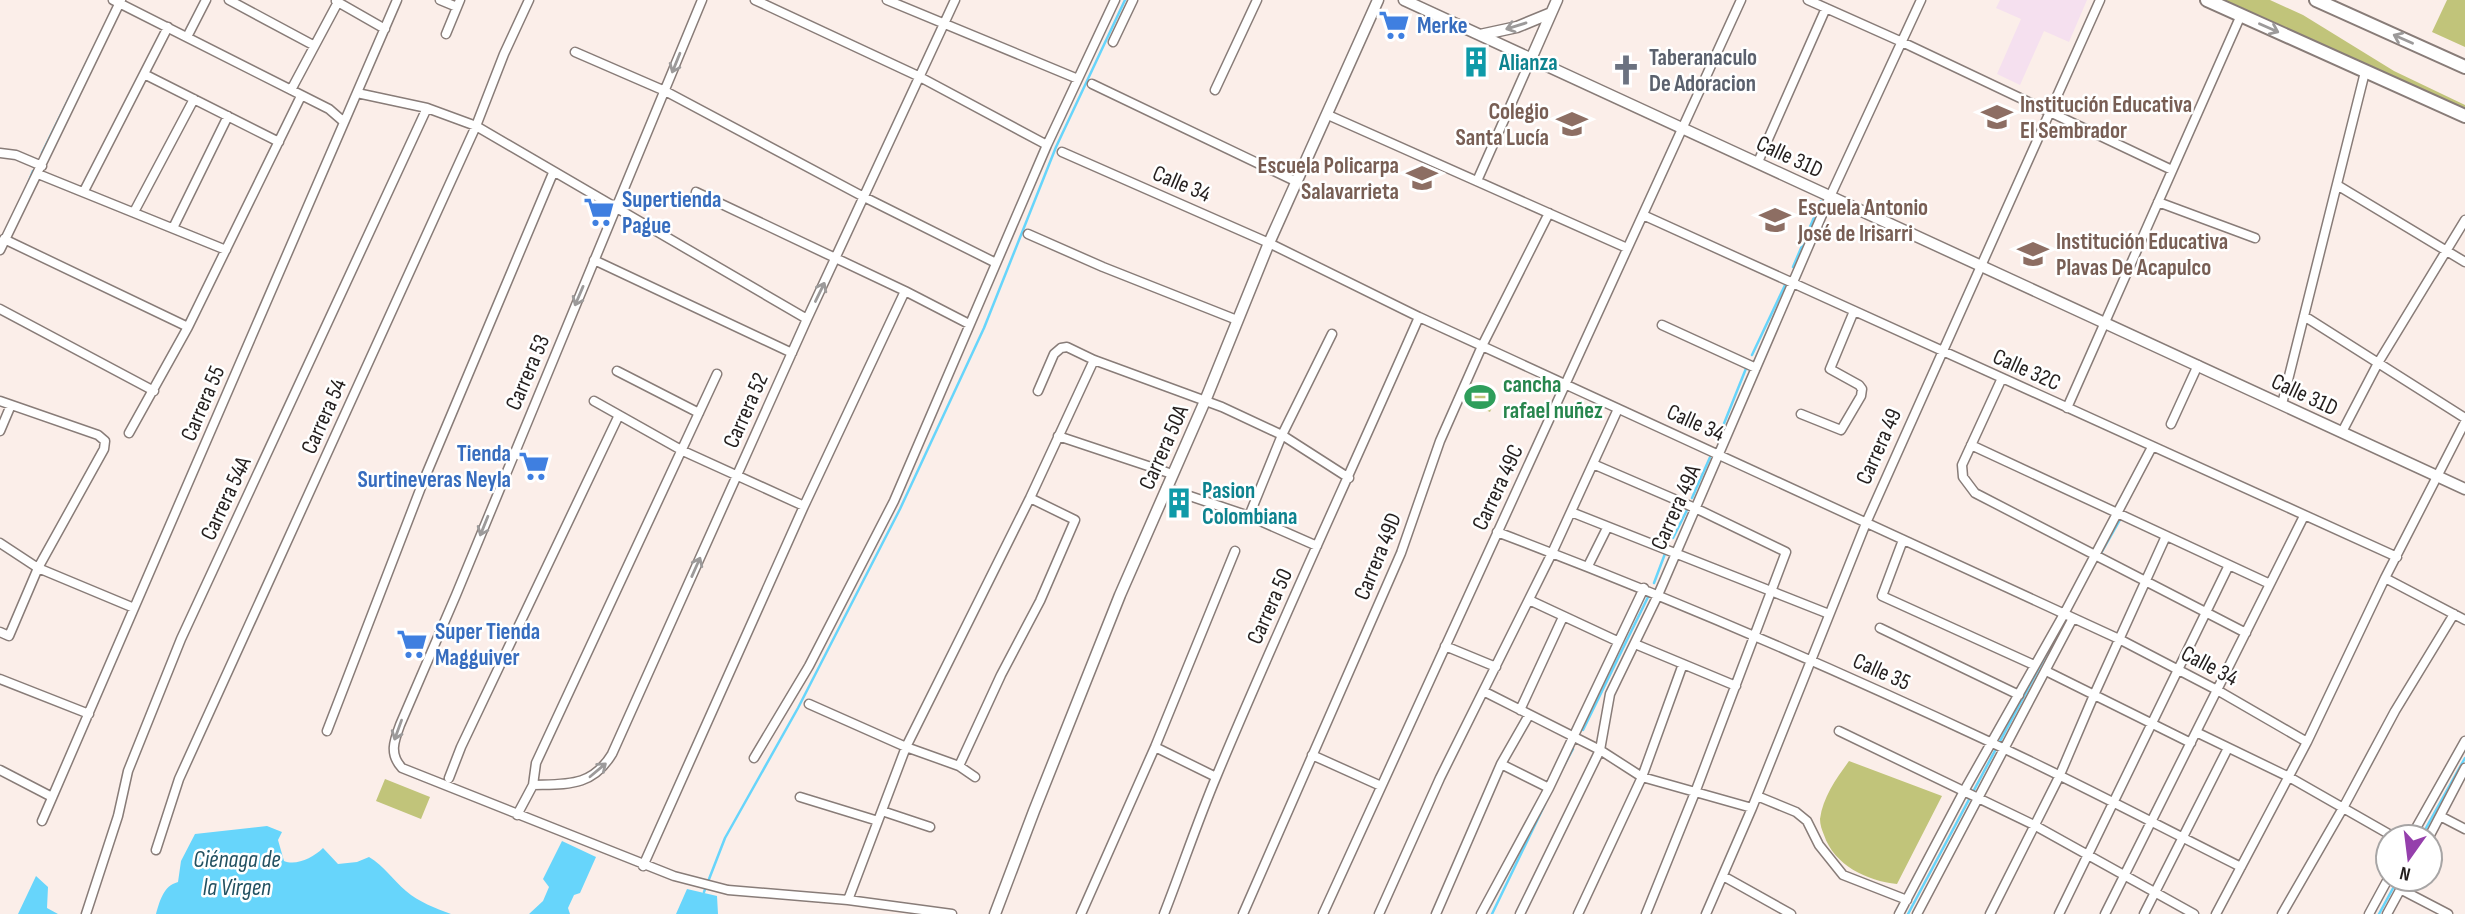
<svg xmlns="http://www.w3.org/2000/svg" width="2465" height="914" font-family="'Sofia Sans Condensed',sans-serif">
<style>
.education{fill:#f5e0ef}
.green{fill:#c1c47a}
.water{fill:#67d5fb}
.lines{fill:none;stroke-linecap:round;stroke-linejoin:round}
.stream{stroke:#67d5fb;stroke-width:2.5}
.minor-casing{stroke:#887c78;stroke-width:11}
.tertiary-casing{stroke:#887c78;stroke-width:13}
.trunk-casing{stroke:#887c78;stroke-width:16}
.minor{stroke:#fff;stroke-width:8}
.tertiary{stroke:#fff;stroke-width:10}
.trunk{stroke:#fff;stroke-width:12}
.oneway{stroke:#9c9a9a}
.labels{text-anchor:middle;stroke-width:5;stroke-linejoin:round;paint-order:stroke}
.shop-label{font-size:23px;font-weight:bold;fill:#366cbe;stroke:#fff;text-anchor:start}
.worship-label{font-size:23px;font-weight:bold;fill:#5b616d;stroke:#fff;text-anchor:start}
.culture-label{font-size:23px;font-weight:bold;fill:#0d838f;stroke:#fff;text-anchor:start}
.education-label{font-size:23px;font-weight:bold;fill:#785e54;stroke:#fff;text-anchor:start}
.street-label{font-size:23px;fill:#241f1e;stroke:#fff}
.leisure-label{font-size:23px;font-weight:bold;fill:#27864d;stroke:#fff;text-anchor:start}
.water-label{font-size:24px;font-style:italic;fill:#225161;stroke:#fff}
</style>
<rect width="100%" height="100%" fill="#fbeee9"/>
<path class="education" d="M2000 0H2087L2069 42 2044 31 2020 85 1997 74 2021 19 1996 8Z"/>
<path class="green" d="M2221 0H2270L2303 15 2394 71 2465 105V111Z
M2447 0H2465V47L2432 32Z
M1470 382 1498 394 1490 412 1462 399Z
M1849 761 1942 796 1897 884C1867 881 1834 865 1824 835 1822 830 1820 825 1820 819 1823 797 1836 779 1849 761Z
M385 779 430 797 421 819 376 801Z"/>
<path class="water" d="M267 826 282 832 278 840 284 861C296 866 313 858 323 848L338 864 357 862 369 857C384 866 393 880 406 891 419 902 435 908 451 914H156C160 901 163 886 178 882L181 861 195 834Z
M562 841 596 857 580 893 574 895 568 908 570 914H529L543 901 549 887 543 879Z
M36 876 48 887 47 908 58 914H18Z
M687 889 717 896 718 914H676Z"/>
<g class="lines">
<path class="stream" d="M42 153 104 27
M27 186 33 171
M1793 267 1821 201
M1752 355 1786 283
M1717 441 1747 366
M1692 498 1711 455
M1673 538 1687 510
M2100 555 2121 518
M1654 583 1666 551
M1583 730 1649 595
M1562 769 1573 749
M2421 837 2465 758
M704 892 725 838 798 708 900 509 984 328 1056 147 1125 0
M1492 914 1545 804
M1908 914 2096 561
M2379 914 2398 879"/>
<g class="minor-casing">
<path id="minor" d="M113 0 329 109 344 122
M229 0 313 45
M440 0 457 7
M702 0 456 595 400 725C394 741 389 754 402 768L674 876 728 890 848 900 952 914
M755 0 918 76 1047 145
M887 0 1078 79
M1808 0 1902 42 2172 170
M336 1 385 29
M446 34 460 0
M187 37 206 0
M1113 42 1133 0
M575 52 665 91 862 196 996 263
M144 74 279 142
M1092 84 1297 182
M291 90 338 2
M1215 90 1257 0
M357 93 427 108 476 126 807 319
M1328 115 1627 248
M1062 152 1269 243 1419 317 2119 639 2217 690 2307 742
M0 153 16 155 42 166
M1758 162 1826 8
M38 174 226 250
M1477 181 1531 59
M2337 185 2465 262
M84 191 168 27
M696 192 905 291 969 324
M2158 202 2255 238
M134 212 194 99
M1643 215 2397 557
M173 228 228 116
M1028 234 1103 267 1237 320
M4 239 188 327
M0 250 121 0
M594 260 792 353
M0 309 154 391
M2304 316 2465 418
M1662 325 1756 368
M617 371 699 413
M2002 378 1962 465 1963 477 1975 493 2246 633
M1038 391 1054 354 1061 348 1067 347 1094 360 1222 407 1282 435 1349 478
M0 401 98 435 105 441 104 449 38 568 9 636 0 632
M594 401 683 451 804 506
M2282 404 2365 72
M2067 408 2241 15
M1801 414 1841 430 1861 396 1862 389 1859 385 1830 369 1854 311
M2171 424 2198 365
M0 431 11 405
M2342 432 2378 363 2465 220
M129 433 188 327 301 96
M1058 436 1172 474
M1971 445 2270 584
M1593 464 1695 508 1786 552 1696 790 1646 914
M1166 488 1249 516 1317 546
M1571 512 1829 614
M1249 516 1282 435 1332 334
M1497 532C1664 595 1828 666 1990 742 2074 781 2157 825 2241 867
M1903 540 1882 596 2034 665
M0 543 38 568 134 608
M1588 566 1607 528
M2385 578 2465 620
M1529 600 1617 641
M1880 628 2019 695
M1635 644 1736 686
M1445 646 1496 667
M2046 671 2191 743
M0 679 89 714
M1485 692 1600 750 1642 777 1752 808
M809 704 906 747 959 766 975 777
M1520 710 1563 617
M327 731 423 482 553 173
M1839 731 2034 825 2194 914
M2196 732 2289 777 2394 837
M1155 747 1216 777
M1312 755 1381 786
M754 758 809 666 894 501 1047 145 1115 0
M1501 764 1549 788
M959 766 1001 675 1040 601 1075 520 1030 498
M0 770 52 797
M449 778 461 747 619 415
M533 785C567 784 592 787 612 754L807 319 955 0
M1757 796 1796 812 1807 821 1819 845 1843 875 1907 900
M800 797 878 821
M882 811 930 827
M517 815 533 785 536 763 717 374
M2440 816 2465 829
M42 821 397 0
M2411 837 2465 741
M2429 837 2465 768
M156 850 179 779 476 126 504 54 529 0
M643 866 804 506 905 291
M1723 876 1791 914
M2400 889 2448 914
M848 900 906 747 1030 498 1094 360
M86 914 118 816 128 771 181 639 427 108
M1081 914 1155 747 1235 551
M1164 914C1182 868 1198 820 1217 775 1281 621 1352 470 1419 317
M1243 914 1401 553 1440 441 1482 346 1549 213
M1323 914 1741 0
M1379 914 1440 778 1552 553 1618 409
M1436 914 1501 764 1529 715
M1481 914 1549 788 1644 588
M1520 914 1600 750 1610 694 1658 595 1828 201 1921 0
M1578 914 1642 777 1683 664
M1706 914 1752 808 1866 523 2100 0
M1899 914 1964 791 2064 614 2152 447
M1917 914 2073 618
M1990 914 2059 777 2094 695 2166 536
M2059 914 2229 565
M2105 914 2304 516
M2144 914 2228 748
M2216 914 2307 742 2385 578 2465 422
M2282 914 2343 808 2395 711 2454 614
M2369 914 2388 879
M2387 914 2406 879"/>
</g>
<g class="tertiary-casing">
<path id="tertiary" d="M1404 0 2465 489
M1480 35 1517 27 1551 13
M1531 59 1557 0
M995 914 1034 811 1120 595 1205 401 1269 243 1378 0"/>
</g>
<g class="trunk-casing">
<path id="trunk" d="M2207 0 2465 116
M2316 0 2465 67"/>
</g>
<use href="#minor" class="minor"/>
<use href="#tertiary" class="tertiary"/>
<use href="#trunk" class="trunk"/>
</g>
<defs><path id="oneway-shaft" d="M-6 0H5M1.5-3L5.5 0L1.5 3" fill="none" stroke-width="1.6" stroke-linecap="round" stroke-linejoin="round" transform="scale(1.75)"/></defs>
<g class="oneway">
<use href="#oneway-shaft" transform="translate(1516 26) rotate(163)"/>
<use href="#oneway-shaft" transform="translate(2269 28) rotate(24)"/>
<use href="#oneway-shaft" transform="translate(2403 39) rotate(-156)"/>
<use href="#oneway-shaft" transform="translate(676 63) rotate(112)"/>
<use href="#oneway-shaft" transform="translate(820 292) rotate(-64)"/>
<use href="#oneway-shaft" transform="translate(579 296) rotate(113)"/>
<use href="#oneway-shaft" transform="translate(484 526) rotate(112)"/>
<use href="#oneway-shaft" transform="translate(696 567) rotate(-66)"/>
<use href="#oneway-shaft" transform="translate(398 730) rotate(110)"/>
<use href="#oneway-shaft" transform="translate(598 770) rotate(-40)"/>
</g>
<defs>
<g id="supermarket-bare" transform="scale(2.415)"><path d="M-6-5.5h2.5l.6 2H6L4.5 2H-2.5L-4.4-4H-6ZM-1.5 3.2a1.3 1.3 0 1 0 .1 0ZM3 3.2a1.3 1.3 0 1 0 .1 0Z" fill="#3f7fe0" stroke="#fff" stroke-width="2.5" paint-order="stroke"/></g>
<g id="building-bare" transform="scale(2.415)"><path d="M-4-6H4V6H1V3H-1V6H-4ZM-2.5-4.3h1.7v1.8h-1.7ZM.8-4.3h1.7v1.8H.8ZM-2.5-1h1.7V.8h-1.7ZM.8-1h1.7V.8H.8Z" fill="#0f9aa8" stroke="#fff" stroke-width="2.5" paint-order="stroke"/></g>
<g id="church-bare" transform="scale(2.415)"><path d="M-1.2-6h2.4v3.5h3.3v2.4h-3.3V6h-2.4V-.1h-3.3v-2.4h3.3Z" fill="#6b7280" stroke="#fff" stroke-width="2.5" paint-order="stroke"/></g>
<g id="school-bare" transform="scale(2.415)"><path d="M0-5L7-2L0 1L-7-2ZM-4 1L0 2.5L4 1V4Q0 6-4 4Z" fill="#8d6e63" stroke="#fff" stroke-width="2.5" paint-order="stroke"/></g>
<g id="stadium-bare" transform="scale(2.415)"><path d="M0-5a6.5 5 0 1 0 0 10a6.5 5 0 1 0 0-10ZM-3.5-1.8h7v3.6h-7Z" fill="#2e9e5b" stroke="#fff" stroke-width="2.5" paint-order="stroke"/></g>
</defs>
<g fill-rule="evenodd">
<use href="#supermarket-bare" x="1394" y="25"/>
<use href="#building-bare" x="1476" y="62"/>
<use href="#church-bare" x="1626" y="70"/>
<use href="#school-bare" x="1997" y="117"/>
<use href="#school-bare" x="1572" y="124"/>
<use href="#school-bare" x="1422" y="178"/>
<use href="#supermarket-bare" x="599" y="212"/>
<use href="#school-bare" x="1775" y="220"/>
<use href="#school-bare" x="2033" y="254"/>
<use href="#stadium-bare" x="1480" y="397"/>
<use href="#supermarket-bare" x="534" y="466"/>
<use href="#building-bare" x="1179" y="503"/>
<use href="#supermarket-bare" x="412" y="644"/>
</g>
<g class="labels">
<g class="shop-label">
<text x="1417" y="33">Merke</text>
<text x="622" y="207">Supertienda<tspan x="622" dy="26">Pague</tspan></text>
<text x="511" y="461" text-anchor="end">Tienda<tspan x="511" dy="26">Surtineveras Neyla</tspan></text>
<text x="435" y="639">Super Tienda<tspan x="435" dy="26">Magguiver</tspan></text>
</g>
<g class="worship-label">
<text x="1649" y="65">Taberanaculo<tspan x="1649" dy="26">De Adoracion</tspan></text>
</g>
<g class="culture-label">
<text x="1499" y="70">Alianza</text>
<text x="1202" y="498">Pasion<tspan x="1202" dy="26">Colombiana</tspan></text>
</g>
<g class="education-label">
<text x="2020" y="112">Institución Educativa<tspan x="2020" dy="26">El Sembrador</tspan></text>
<text x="1549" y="119" text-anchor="end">Colegio<tspan x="1549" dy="26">Santa Lucía</tspan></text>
<text x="1399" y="173" text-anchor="end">Escuela Policarpa<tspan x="1399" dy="26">Salavarrieta</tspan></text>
<text x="1798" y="215">Escuela Antonio<tspan x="1798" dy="26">José de Irisarri</tspan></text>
<text x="2056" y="249">Institución Educativa<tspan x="2056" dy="26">Plavas De Acapulco</tspan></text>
</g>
<g class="street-label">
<text transform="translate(1790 156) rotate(25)" y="8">Calle 31D</text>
<text transform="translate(1182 183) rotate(23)" y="8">Calle 34</text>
<text transform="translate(2027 369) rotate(24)" y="8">Calle 32C</text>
<text transform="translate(527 372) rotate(-67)" y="8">Carrera 53</text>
<text transform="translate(2305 394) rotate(25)" y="8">Calle 31D</text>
<text transform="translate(202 403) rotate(-67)" y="8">Carrera 55</text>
<text transform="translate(745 410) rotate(-66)" y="8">Carrera 52</text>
<text transform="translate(323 416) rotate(-66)" y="8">Carrera 54</text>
<text transform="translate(1696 422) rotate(24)" y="8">Calle 34</text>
<text transform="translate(1878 446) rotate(-66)" y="8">Carrera 49</text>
<text transform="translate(1163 447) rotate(-66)" y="8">Carrera 50A</text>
<text transform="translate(1497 487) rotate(-65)" y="8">Carrera 49C</text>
<text transform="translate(225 498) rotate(-65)" y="8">Carrera 54A</text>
<text transform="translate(1675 507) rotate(-66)" y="8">Carrera 49A</text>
<text transform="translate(1377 556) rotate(-68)" y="8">Carrera 49D</text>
<text transform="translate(1269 606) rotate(-66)" y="8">Carrera 50</text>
<text transform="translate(2210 665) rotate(28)" y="8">Calle 34</text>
<text transform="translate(1882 671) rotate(24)" y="8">Calle 35</text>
</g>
<g class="leisure-label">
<text x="1503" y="392">cancha<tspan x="1503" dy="26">rafael nuñez</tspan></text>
</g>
<g class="water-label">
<text x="237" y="867">Ciénaga de<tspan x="237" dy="28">la Virgen</tspan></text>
</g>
</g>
<g transform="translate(2409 858) rotate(194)"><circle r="33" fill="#ffffff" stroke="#a7a5a5" stroke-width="2"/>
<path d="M0-5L12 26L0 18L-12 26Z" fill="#953fac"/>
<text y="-10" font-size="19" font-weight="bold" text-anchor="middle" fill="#241f1e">N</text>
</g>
</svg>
